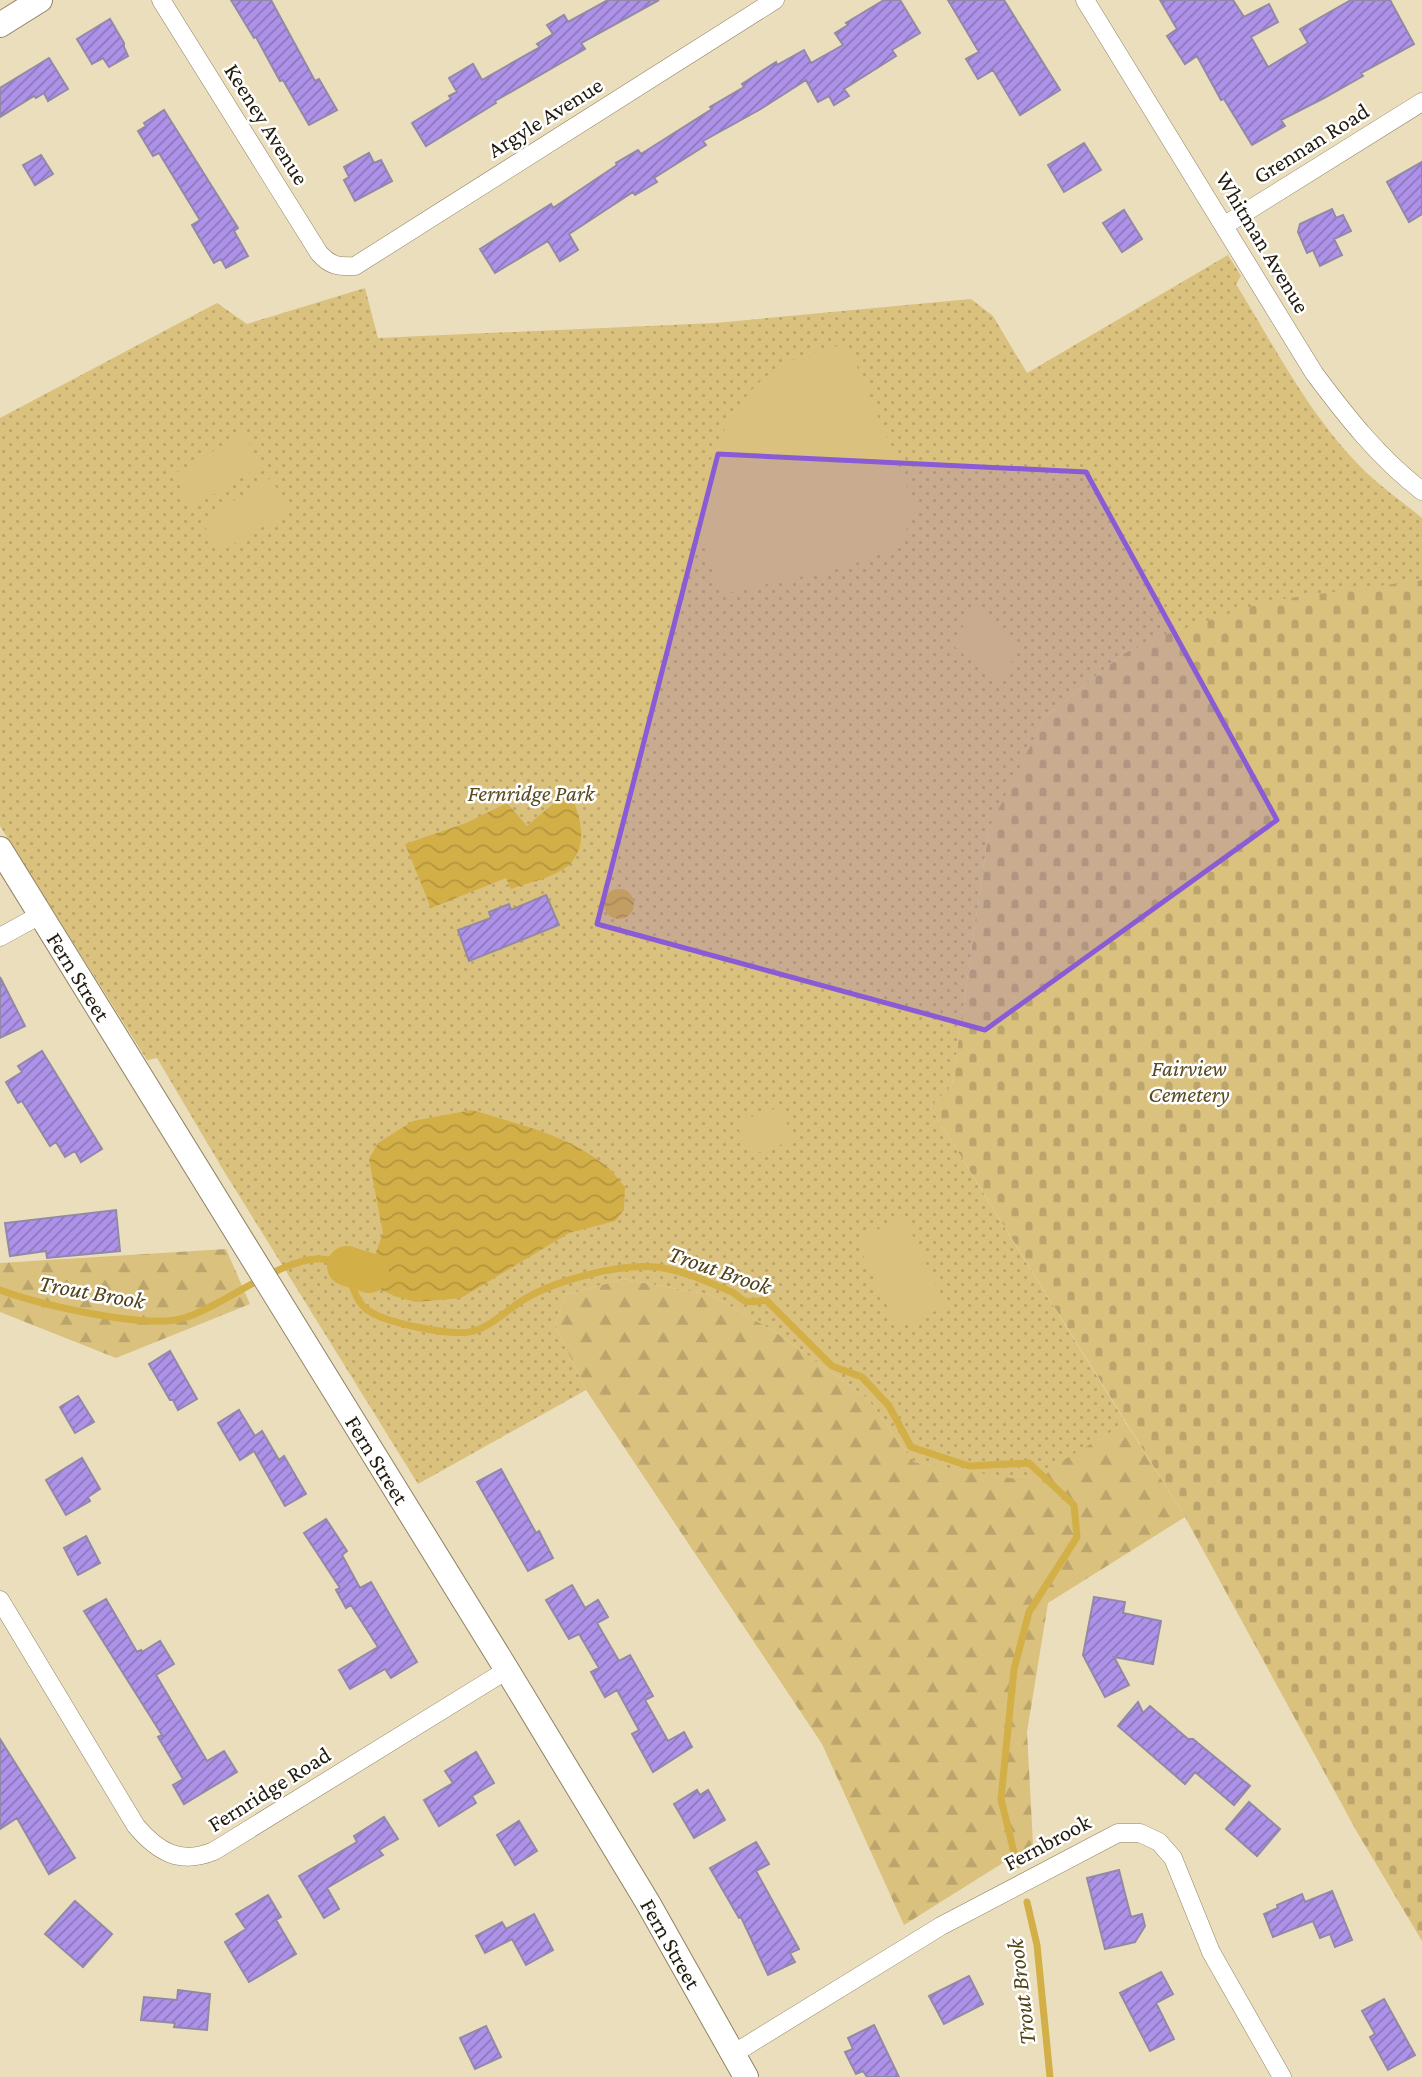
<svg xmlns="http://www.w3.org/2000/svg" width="1422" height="2077" font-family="'Crimson Pro',serif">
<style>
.forest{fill:url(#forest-firs)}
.cemetery{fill:url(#cemetery-stones)}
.park{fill:url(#park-dots)}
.pitch{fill:#dac17e}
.water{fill:url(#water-waves)}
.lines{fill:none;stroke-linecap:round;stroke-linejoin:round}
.stream{stroke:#d3af47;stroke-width:7}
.river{stroke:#d3af47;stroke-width:40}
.building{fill:url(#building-hatch);stroke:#9289a8;stroke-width:2}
.street-casing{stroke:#8f8364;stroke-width:19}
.secondary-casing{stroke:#8f8364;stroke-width:26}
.street{stroke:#fff;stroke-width:18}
.secondary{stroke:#fff;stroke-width:24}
.marked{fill:#895bd5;fill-opacity:0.2;stroke:#895bd5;stroke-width:5;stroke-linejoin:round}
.labels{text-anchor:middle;stroke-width:5;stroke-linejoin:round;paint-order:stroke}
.street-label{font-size:23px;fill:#201b0e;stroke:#fff}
.park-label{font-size:23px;font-style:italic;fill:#594a20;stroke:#fff}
.water-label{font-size:24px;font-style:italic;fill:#504117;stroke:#fff}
</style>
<defs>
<pattern id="forest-firs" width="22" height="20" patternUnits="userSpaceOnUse" patternTransform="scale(1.75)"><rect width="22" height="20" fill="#dac17e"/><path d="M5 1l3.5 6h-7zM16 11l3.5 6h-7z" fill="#bba56c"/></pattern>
<pattern id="cemetery-stones" width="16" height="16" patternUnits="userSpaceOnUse" patternTransform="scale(1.75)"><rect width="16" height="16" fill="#dac17e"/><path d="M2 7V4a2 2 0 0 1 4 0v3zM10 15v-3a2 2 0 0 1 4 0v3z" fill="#bba56c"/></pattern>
<pattern id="park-dots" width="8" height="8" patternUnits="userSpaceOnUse" patternTransform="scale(1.75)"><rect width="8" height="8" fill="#dac17e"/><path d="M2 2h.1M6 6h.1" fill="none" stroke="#bba56c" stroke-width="1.8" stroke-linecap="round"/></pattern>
<pattern id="water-waves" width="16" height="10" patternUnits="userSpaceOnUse" patternTransform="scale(1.75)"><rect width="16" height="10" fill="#d3af47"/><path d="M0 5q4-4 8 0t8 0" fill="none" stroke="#b5963d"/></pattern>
<pattern id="building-hatch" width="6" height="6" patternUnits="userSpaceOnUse" patternTransform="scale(1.75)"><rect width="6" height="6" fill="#ae92e9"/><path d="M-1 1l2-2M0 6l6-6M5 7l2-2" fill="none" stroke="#8d76bb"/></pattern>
</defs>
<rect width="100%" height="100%" fill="#ebdebc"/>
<path class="forest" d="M226 1249 250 1304 116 1358 0 1312V1263Z
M623 1279 711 1295 774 1331 867 1398 914 1462 1028 1480 1126 1423 1185 1517 1048 1603 1027 1732 1033 1844 904 1925 822 1744 586 1390 555 1325 565 1295Z"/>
<path class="cemetery" d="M1422 580V1941L1357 1832 1185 1517 930 1107 952 1085 989 828 1006 790 1045 717 1123 654 1156 637 1261 602 1311 592Z"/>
<path class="park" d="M1228 255 1241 276 1236 284C1276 349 1312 421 1368 474 1385 490 1404 503 1422 518V580L1268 601 1163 635 1123 654 1045 717 989 828 952 1085 930 1107 1126 1423 1028 1481 914 1462 867 1398 774 1331 711 1295 623 1279 565 1295 555 1325 586 1390 418 1484 222 1168 157 1058 147 1060 0 826V418L217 303 247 324 365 288 378 338 715 323 971 299 993 316 1027 373Z"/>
<path class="pitch" d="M847 343 917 510 897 547 846 567 722 594C714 572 703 551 700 528 695 474 733 393 781 366 800 355 825 350 847 343Z
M243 433 262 466 192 507 173 475Z
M271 478 290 511 220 552 201 520Z
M977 606 1023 646 998 682 951 644Z
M780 1107 794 1140 749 1156 736 1122Z
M904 1217 946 1306 898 1329 856 1240Z"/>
<path class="water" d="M568 791C582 814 591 853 562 870 547 879 527 883 511 889L506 878 431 908 405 844 466 823 507 803 527 826Z
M604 904a15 15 0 1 1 30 0a15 15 0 1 1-30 0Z
M472 1110C517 1124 570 1135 607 1167 614 1172 619 1181 625 1187L624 1210 615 1221 569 1233 461 1298 416 1302 394 1296 365 1282 383 1233 369 1159 378 1143 413 1121Z"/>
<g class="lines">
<path class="stream" d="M0 1290C38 1304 147 1330 184 1318 222 1307 284 1256 321 1259 330 1259 339 1264 347 1266 351 1280 354 1299 366 1309 384 1323 453 1337 474 1331 493 1325 507 1310 523 1300 556 1280 617 1264 656 1267 680 1269 710 1283 732 1292 736 1294 740 1299 745 1301 750 1303 760 1301 766 1300L832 1366 862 1377 889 1406 911 1447 969 1466 1029 1463 1074 1505 1077 1537 1029 1612 1014 1669 1001 1799 1017 1865
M1027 1902 1037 1945 1050 2077"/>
<path class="river" d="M347 1266 369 1273"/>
</g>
<path class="building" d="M231 0H271L315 81 319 79 337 110 309 125 283 80 280 81 256 37 254 38Z
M608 0H659L581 43 585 49 495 101 496 103 426 146 412 123 451 99 449 96 457 92 449 78 473 64 482 80 540 47 537 44 553 34 547 25 564 15 568 22Z
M884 0H900L920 33 892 50 896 56 844 89 849 96 834 105 829 96 818 102 806 80 759 110 703 141 706 145 654 178 657 182 635 195 633 192 569 234 578 250 560 261 548 241 495 273 480 249 551 204 553 208 617 165 616 163 638 150 641 154 712 109 710 107 744 87 742 84 776 62 777 65 804 50 811 63 843 45 835 33 848 25 846 23Z
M948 0H1004L1060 90 1020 115 993 70 978 79 966 59 979 52Z
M1160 0H1233L1244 17 1269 4 1278 22 1251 37 1268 67 1308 43 1300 29 1351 0H1390L1414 44 1361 73 1363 76 1324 98 1281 120 1285 126 1252 145 1224 99 1221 100 1197 56 1185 64 1167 36 1177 29Z
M110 19 124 43V47L128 56 109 67 103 58 92 64 77 39Z
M49 58 68 89 48 101 44 93 36 98 34 96 0 117V88Z
M164 110 238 228 234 231 248 256 226 268 221 259 214 263 192 225 200 220 159 153 153 156 138 131 146 126 144 123Z
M1084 143 1101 170 1064 192 1048 165Z
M369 153 374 163 381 160 392 181 355 201 344 180 349 177 344 167Z
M41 155 53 174 35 185 23 165Z
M1422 162V214L1409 222 1387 182Z
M1332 209 1336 218 1343 215 1351 231 1334 239 1342 255 1320 266 1313 250 1307 253 1298 232 1300 224Z
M1124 210 1142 239 1122 252 1103 223Z
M546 895 559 925 469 961 458 930 491 918 489 912 509 904 511 910Z
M0 977 25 1026 0 1038Z
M42 1051 102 1149 81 1162 75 1151 65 1157 56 1142 50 1146 22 1101 18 1103 6 1082 22 1072 18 1066Z
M116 1210 120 1251 47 1258 46 1251 10 1256 5 1223Z
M170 1351 197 1399 178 1410 173 1400H170L149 1364Z
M78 1396 94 1422 75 1433 60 1407Z
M239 1410 255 1436 262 1431 279 1460 284 1456 306 1494 285 1506 254 1451 240 1460 218 1423Z
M82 1458 100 1489 88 1497 90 1501 66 1515 46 1480Z
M501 1469 536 1533 539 1531 553 1558 528 1571 477 1482Z
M326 1519 347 1551 342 1555 360 1588 371 1582 417 1662 391 1678 385 1669 350 1689 339 1670 378 1647 351 1605 346 1608 336 1590 340 1588 304 1533Z
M86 1536 100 1563 78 1575 64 1548Z
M572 1585 585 1608 598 1600 608 1617 597 1623 619 1661 630 1655 653 1696 645 1700 668 1741 684 1732 692 1747 653 1772 632 1734 639 1730 617 1690 605 1697 591 1672 599 1668 579 1634 569 1639 546 1600Z
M1094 1597 1125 1602 1123 1613 1161 1621 1153 1664 1114 1657 1129 1685 1105 1697 1083 1655Z
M106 1599 137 1652 141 1650 142 1652 160 1641 174 1664 156 1675 207 1761 224 1751 237 1772 184 1804 173 1785 183 1779 158 1737 162 1735 84 1611Z
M1138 1702 1143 1713 1150 1706 1188 1739H1193L1250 1786 1234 1805 1195 1772 1185 1784 1118 1726Z
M0 1739 75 1858 49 1874 17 1818 0 1829Z
M476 1752 494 1783 472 1796 476 1803 439 1826 424 1800 453 1783 445 1771Z
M697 1790 700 1795 708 1790 725 1820 694 1838 674 1804Z
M1249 1802 1280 1829 1257 1856 1226 1829Z
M384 1817 398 1839 379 1850 383 1855 327 1888 339 1909 324 1918 299 1876 357 1842 354 1836Z
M519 1821 537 1851 515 1865 497 1835Z
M756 1842 769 1864 756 1871 799 1949 790 1953 795 1962 768 1975 741 1917 739 1918 710 1868Z
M1119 1870 1131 1917 1142 1914 1145 1926 1135 1942 1105 1949 1087 1878Z
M1332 1891 1352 1940 1335 1947 1330 1934 1320 1938 1313 1921 1273 1937 1264 1914 1278 1908 1277 1905 1302 1894 1305 1902Z
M268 1895 281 1917 276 1920 296 1954 249 1982 225 1942 246 1929 236 1914Z
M75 1901 112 1934 83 1967 45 1934Z
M534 1914 553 1950 526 1965 512 1939 485 1953 476 1936 502 1922 506 1929Z
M1161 1972 1173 1994 1156 2003 1174 2039 1150 2051 1120 1993Z
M969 1976 983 2004 944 2024 929 1996Z
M178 1990 210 1994 207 2030 174 2027 175 2023 141 2020 144 1997 177 2000Z
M1384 1999 1415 2055 1388 2070 1370 2037 1375 2034 1362 2011Z
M874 2025 899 2077H867L863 2071 856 2074 845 2052 853 2049 848 2038Z
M486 2026 501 2057 475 2069 460 2038Z"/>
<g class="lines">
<g class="street-casing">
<path id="street" d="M161 0 319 253C330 266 339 267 355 266L775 0
M1085 0 1314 373C1346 416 1379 458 1422 491
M1225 225 1422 102
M0 937 40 915
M0 1600 136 1826C158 1852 180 1865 214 1851L507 1670
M733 2054 941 1926 1118 1833H1140L1159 1842 1173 1858 1211 1952 1282 2077"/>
</g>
<g class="secondary-casing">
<g id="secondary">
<path d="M0 25 40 0"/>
<path id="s1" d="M0 849 507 1670 648 1903 746 2077"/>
</g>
</g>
<use href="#street" class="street"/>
<use href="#secondary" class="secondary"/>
</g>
<path class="marked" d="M718 454 1086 472 1277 820 985 1030 597 924Z"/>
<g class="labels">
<g class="street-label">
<text transform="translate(545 117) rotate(-32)" y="8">Argyle Avenue</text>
<text transform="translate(267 124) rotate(58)" y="8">Keeney Avenue</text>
<text transform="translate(1311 143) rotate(-32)" y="8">Grennan Road</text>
<text transform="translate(1263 242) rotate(59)" y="8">Whitman Avenue</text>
<text dy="8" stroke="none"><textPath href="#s1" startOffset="150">Fern Street</textPath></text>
<text dy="8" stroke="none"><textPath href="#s1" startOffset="718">Fern Street</textPath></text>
<text transform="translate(269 1789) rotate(-32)" y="8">Fernridge Road</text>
<text transform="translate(1047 1842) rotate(-28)" y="8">Fernbrook</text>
<text dy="8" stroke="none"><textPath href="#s1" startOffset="1284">Fern Street</textPath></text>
</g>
<g class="park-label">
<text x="531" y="801">Fernridge Park</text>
<text x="1189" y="1076">Fairview<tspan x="1189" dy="26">Cemetery</tspan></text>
</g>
<g class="water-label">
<text transform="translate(720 1270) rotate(19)" y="8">Trout Brook</text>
<text transform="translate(92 1292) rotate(10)" y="8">Trout Brook</text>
<text transform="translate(1021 1992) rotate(-97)" y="8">Trout Brook</text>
</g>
</g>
</svg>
